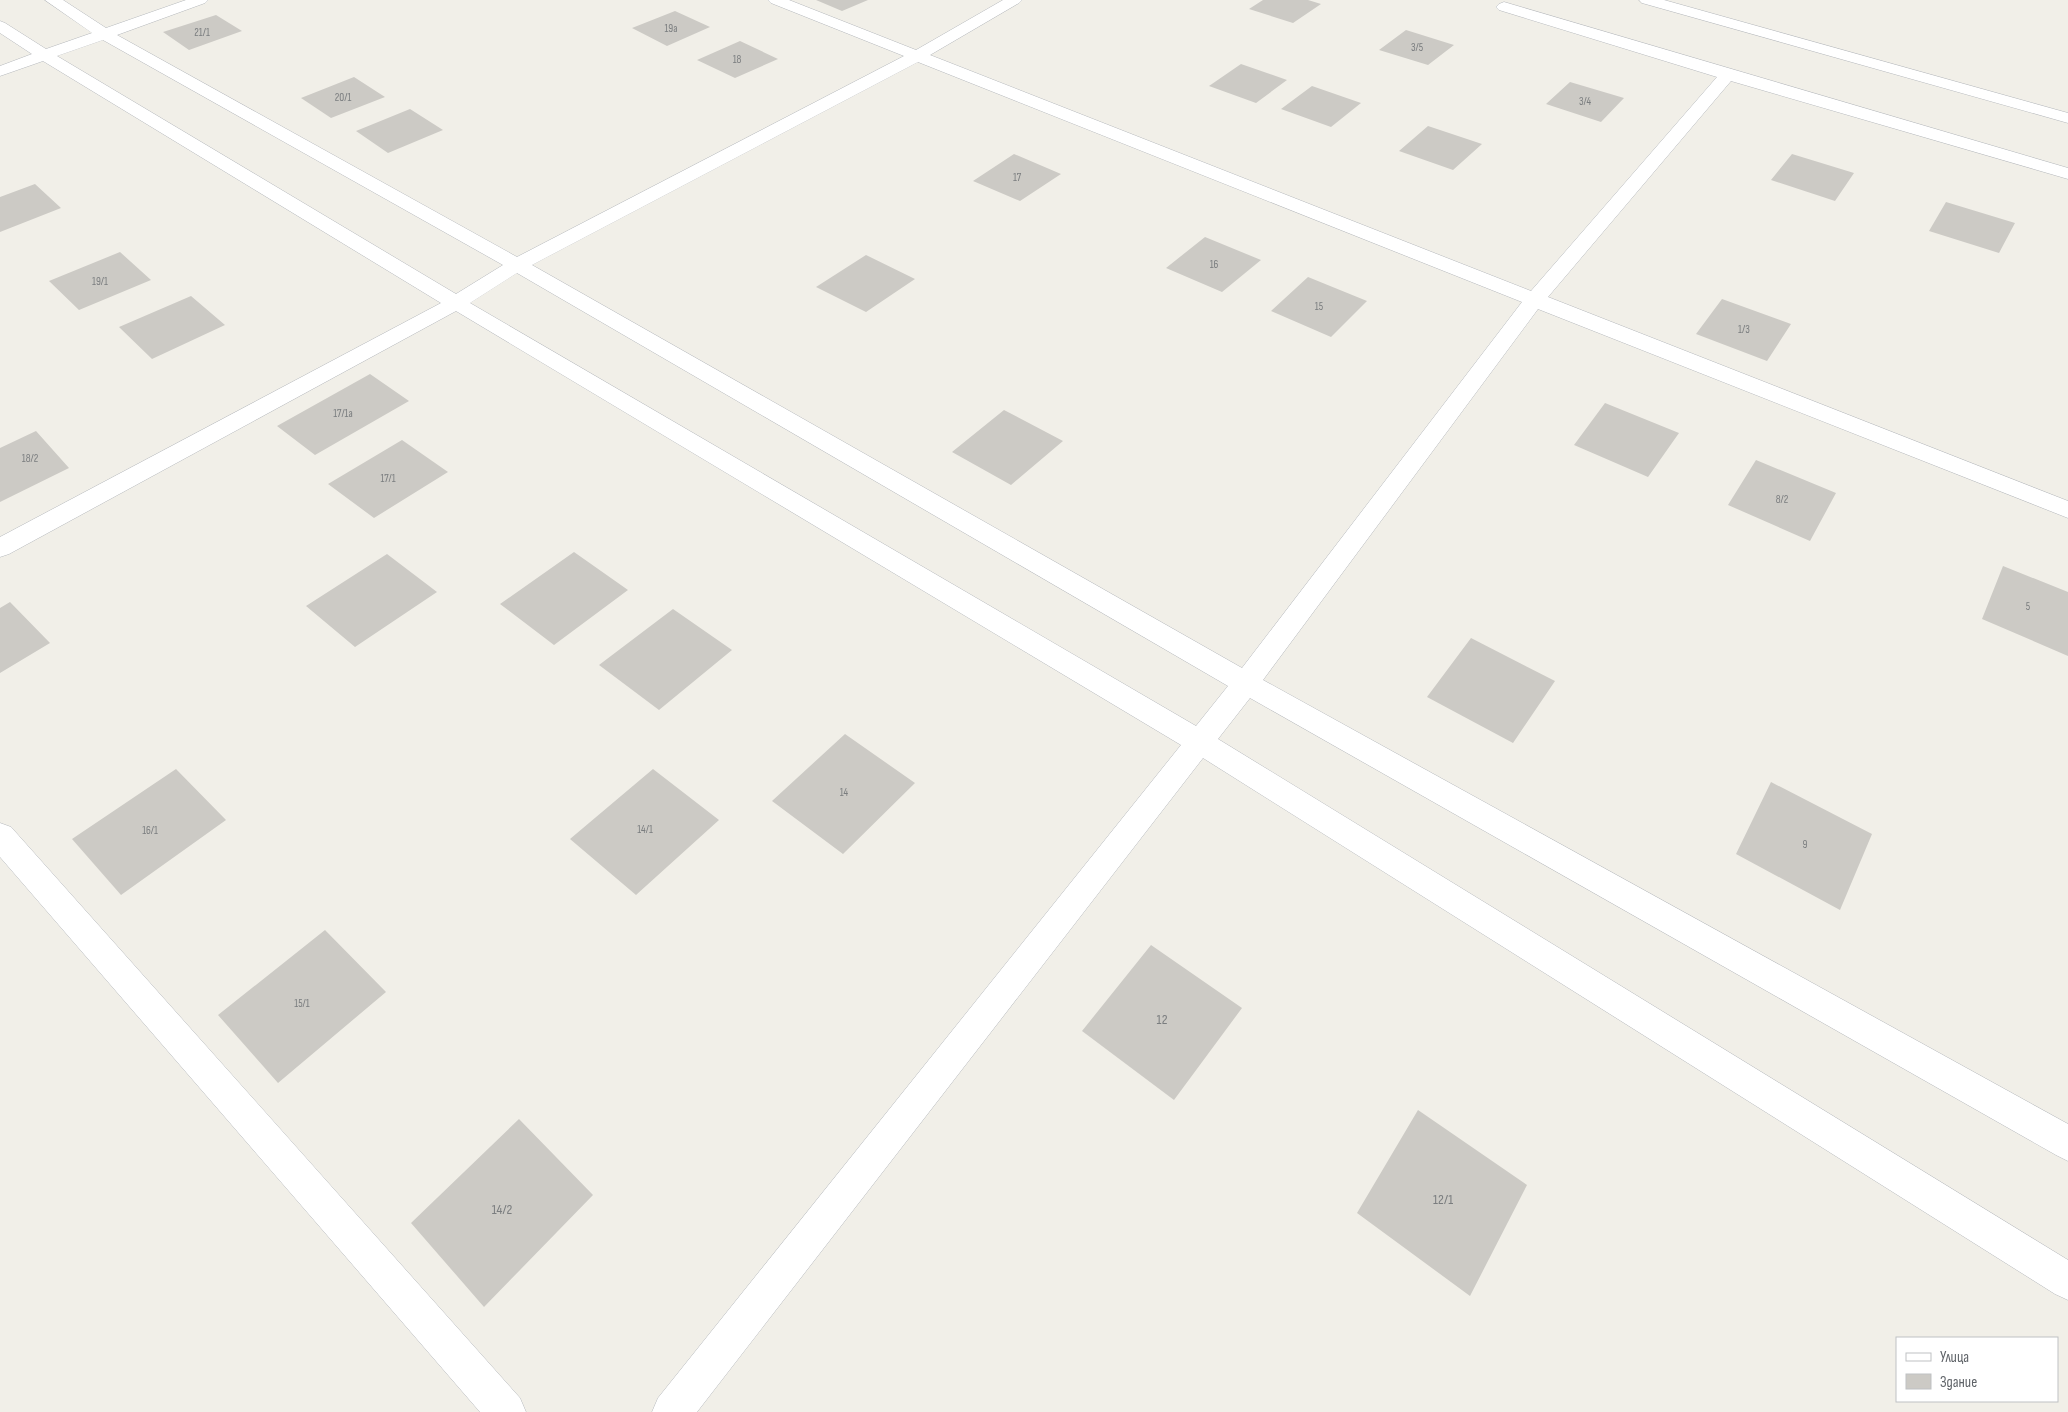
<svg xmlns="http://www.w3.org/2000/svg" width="2068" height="1412" font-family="'Sofia Sans Condensed',sans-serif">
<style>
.building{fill:#cccac5}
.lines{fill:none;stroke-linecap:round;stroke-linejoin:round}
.minor-casing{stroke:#b5b8bc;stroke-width:1}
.minor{fill:#fff;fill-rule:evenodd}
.labels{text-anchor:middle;stroke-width:4.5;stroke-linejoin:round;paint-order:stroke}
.number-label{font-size:11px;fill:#7a7d7f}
.near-number-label{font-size:14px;fill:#7a7d7f}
</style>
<rect width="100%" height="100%" fill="#f1efe8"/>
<path class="building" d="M816 0H868L842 11Z
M1263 0H1308L1321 4 1293 23 1249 9Z
M675 11 710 27 667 46 632 28Z
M216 15 242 31 189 50 163 32Z
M1406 30 1454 45 1428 65 1379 50Z
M740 41 778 59 735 78 697 60Z
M1241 64 1287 80 1256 103 1209 86Z
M354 77 385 97 331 118 301 98Z
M1570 82 1624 98 1601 122 1546 104Z
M1312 86 1361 103 1331 127 1281 109Z
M410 109 443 130 388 153 356 131Z
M1428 126 1482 144 1453 170 1399 151Z
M1014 154 1061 174 1020 201 973 181Z
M1792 154 1854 173 1835 201 1771 180Z
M35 184 61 208 0 232V197Z
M1946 202 2015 223 1999 253 1929 231Z
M1205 237 1261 260 1222 292 1166 268Z
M120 252 151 280 79 310 49 281Z
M866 255 915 279 866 312 816 287Z
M1308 277 1367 301 1331 337 1271 311Z
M191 296 225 325 152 359 119 327Z
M1722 299 1791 324 1767 361 1696 334Z
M370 374 409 401 315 455 277 426Z
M1605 403 1679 433 1648 477 1574 445Z
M1004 410 1063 441 1011 485 952 452Z
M36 431 69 468 0 502V448Z
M402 440 448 472 374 518 328 484Z
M1756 460 1836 493 1810 541 1728 505Z
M574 552 628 590 554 645 500 604Z
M387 554 437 592 355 647 306 606Z
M2003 566 2068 592V656L1982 619Z
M10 602 50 643 0 673V608Z
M673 609 732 650 659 710 599 665Z
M1471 638 1555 681 1513 743 1427 697Z
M845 734 915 783 843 854 772 801Z
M176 769 226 820 121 895 72 839Z
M653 769 719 820 636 895 570 839Z
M1771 782 1872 834 1840 910 1736 854Z
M325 930 386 992 278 1083 218 1015Z
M1151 945 1242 1008 1174 1100 1082 1031Z
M1418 1110 1527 1185 1470 1296 1357 1213Z
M519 1119 593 1195 484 1307 411 1223Z"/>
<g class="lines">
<g class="minor-casing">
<path id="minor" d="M45 0H63L106 28 186 0H208L205 3 117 35 517 257 904 56 771 3 768 0H789L916 50 1003 0H1022L1019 3 930 55 1531 291 1717 77 1499 10 1496 7 1499 4 1504 2 2068 168V179L1731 81 1548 297 2068 501V518L1538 309 1263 680 2068 1124V1161L2056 1155 1250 698 1218 739 2068 1260V1300L2055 1294 1203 758 697 1412H652L658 1398 1181 745 456 311 9 554 0 557V537L441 303 43 61 0 76V66L32 54 0 33V21L5 23 46 49 92 33ZM103 40 503 265 456 294 57 56ZM918 62 1522 302 1242 668 532 265ZM517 273 1228 686 1196 726 470 303Z
M1639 0H1664L2068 113V123L1642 3Z
M0 823 11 827 520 1398 526 1412H480L0 857Z"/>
</g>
<use href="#minor" class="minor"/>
</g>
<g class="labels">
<g class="number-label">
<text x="671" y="32">19а</text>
<text x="202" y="36">21/1</text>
<text x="1417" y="51">3/5</text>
<text x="737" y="63">18</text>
<text x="343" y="101">20/1</text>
<text x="1585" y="105">3/4</text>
<text x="1017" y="181">17</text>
<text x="1214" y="268">16</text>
<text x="100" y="285">19/1</text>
<text x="1319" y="310">15</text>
<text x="1744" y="333">1/3</text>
<text x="343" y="417">17/1а</text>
<text x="30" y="462">18/2</text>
<text x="388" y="482">17/1</text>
<text x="1782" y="503">8/2</text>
<text x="2028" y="610">5</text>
<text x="844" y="796">14</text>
<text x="645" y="833">14/1</text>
<text x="150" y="834">16/1</text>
<text x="1805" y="848">9</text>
<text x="302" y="1007">15/1</text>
</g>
<g class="near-number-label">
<text x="1162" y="1024">12</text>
<text x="1443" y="1204">12/1</text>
<text x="502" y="1214">14/2</text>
</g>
</g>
<rect x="1896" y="1337" width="162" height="65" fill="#ffffff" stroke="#bfc1c3"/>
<rect x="1906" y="1353" width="25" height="8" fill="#ffffff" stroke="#bfc1c3"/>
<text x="1940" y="1362" font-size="15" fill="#5f6368">Улица</text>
<rect x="1906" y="1374" width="25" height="15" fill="#cccac5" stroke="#bfc1c3"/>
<text x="1940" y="1387" font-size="15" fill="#5f6368">Здание</text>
</svg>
